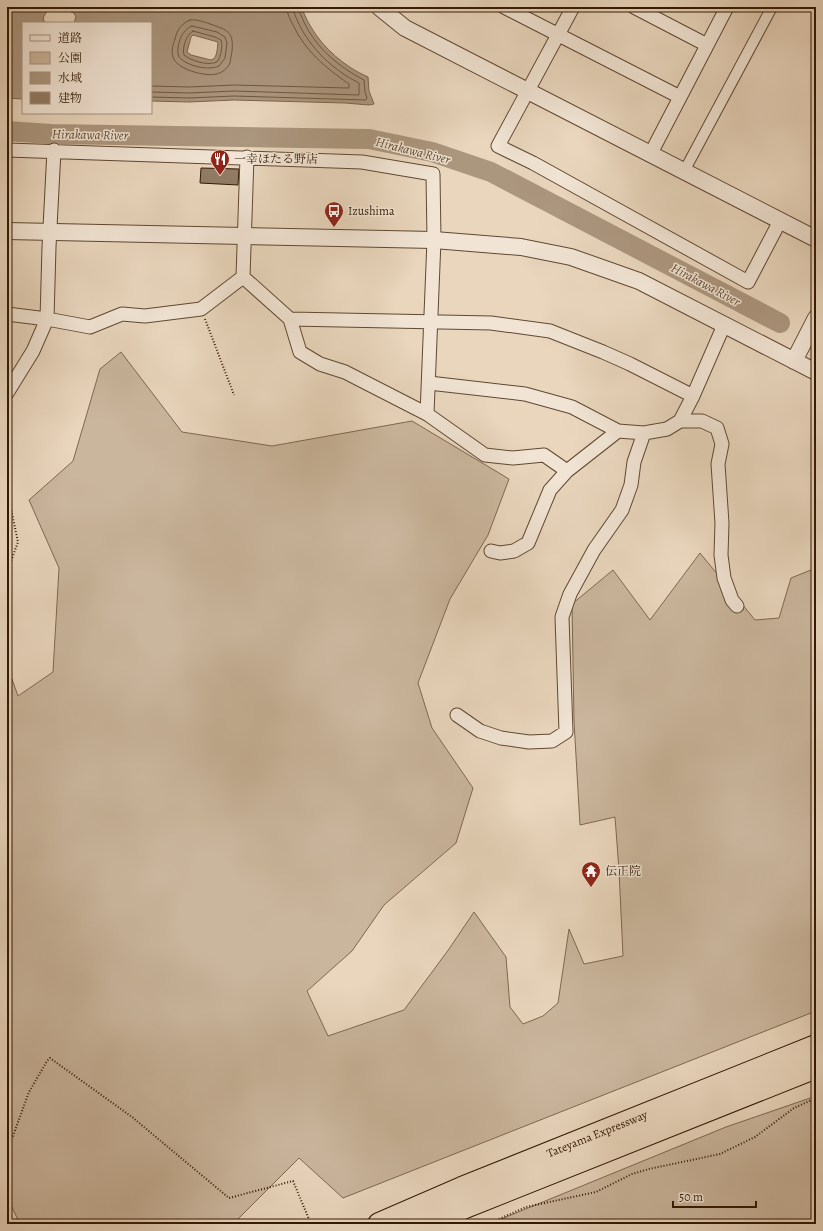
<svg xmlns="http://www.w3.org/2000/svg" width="823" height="1231" font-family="Alegreya,'Noto Serif JP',serif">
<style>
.green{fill:#cab69d;stroke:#7e6850}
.water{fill:#ab967e;stroke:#7b644d;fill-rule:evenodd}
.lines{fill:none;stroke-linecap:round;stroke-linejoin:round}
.shore{stroke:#6e5840;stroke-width:1}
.river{stroke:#ab967e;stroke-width:20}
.building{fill:#917b64;stroke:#321903}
.pedestrian-casing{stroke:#604832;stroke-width:12}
.minor-casing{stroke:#604832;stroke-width:15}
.tertiary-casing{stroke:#604832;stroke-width:18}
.motorway-casing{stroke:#321903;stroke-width:24}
.path{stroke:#321903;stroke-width:2;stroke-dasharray:1 2;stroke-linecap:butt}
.pedestrian{stroke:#f1e4d4;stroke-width:10}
.minor{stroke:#f1e4d4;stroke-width:13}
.tertiary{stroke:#f1e4d4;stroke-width:16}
.motorway{stroke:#e9d6bd;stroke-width:22}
.labels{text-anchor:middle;stroke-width:3;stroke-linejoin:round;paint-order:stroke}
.poi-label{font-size:12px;fill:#321903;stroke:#f1e4d4;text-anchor:start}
.street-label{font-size:12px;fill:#321903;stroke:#f1e4d4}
.water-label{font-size:13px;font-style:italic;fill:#624b34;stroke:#f1e4d4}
</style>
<rect width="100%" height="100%" fill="#e9d6bd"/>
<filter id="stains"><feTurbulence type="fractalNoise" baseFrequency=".005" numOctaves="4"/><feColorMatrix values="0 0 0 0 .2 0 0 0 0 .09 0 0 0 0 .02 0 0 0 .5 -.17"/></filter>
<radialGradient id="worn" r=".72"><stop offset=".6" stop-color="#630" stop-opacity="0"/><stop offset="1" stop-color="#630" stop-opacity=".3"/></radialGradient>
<path class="green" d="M121 352 182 432 272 446 412 421 509 479 488 535 450 599 418 683 432 728 473 788 456 843 384 905 352 951 307 991 328 1036 404 1010 449 949 474 912 506 957 510 1007 523 1024 543 1016 558 1003 569 929 584 964 623 956 619 870 615 817 580 825 574 721 572 604 613 570 650 620 700 553 755 620 779 618 791 578 816 568V1011L343 1198 299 1158 233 1224H20L10 1203 7 1202V665L18 696 53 672 59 568 29 500 73 461 100 369Z
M816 1096V1224H489L726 1127Z"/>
<path class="water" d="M7 7H49L43 18 44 21 46 23H23V99L7 98Z
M59 7H301C304 13 307 21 311 27 323 48 345 67 368 77L369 91 374 104 369 105 345 103 234 100 189 102 151 101V23H74L76 17 74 13ZM193 35 218 42C217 48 218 58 211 60L191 55 187 52 191 37Z"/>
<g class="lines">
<path class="shore" d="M190 20C197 19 204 22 210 24 227 30 234 31 232 51 231 55 231 59 230 63 227 69 222 73 216 74 205 77 176 69 173 57 171 51 173 44 175 39 177 30 181 24 190 20Z
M192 26 217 32 225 37 227 43 225 58 219 66C208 71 187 66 179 57 175 47 182 29 192 26Z
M193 31 215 37 221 40C223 46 221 57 217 62 208 66 191 61 184 55 182 48 186 35 193 31Z
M151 86 189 87 234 85 349 88V84C326 68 305 51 293 25 290 19 287 14 287 7
M151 92 189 93 234 91 359 95V83C333 70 310 48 298 22 296 17 293 12 293 7
M151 97 189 98 234 96 366 100 367 98 365 92 364 80C339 67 316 48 304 22 302 17 299 12 298 7"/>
<path class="river" d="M7 131 51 134 369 139 432 152 491 172 780 323"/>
</g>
<path class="building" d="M201 168 239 169 238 185 200 183Z"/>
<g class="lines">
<g class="pedestrian-casing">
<path id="pedestrian" d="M688 164 772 7"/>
</g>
<g class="minor-casing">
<path id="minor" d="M504 7 680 97
M573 7 498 146 533 163 748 282 780 221
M634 7 707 45
M7 150 362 162 433 174 434 240 427 414
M650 155 727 7
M243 277 290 319 300 352 320 364 345 372 427 414 485 455 513 458 544 455 567 471 618 431 644 433 667 429 680 421 693 396 724 325
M243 277 247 157
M7 314 47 319 90 327 122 314 145 316 201 309 243 277
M290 319 491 323 550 331 603 352 630 364 693 396
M429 383 525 394 572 407 618 431
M7 393 33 351 47 319 49 247 54 150
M680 421H702L717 428 722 444 718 464 722 523 721 555 724 578 732 600 737 606
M491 551 500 553 514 551 528 543 550 490 567 471
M457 715 480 731 501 738 529 742 552 741 566 732 562 617 570 594 594 550 622 510 631 485 634 462 644 433"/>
</g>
<g class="tertiary-casing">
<path id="tertiary" d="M379 7 405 28 816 239
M7 231 434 240 521 247 571 257 639 281 816 372
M794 361 816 318"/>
</g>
<g class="motorway-casing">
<g id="motorway">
<path id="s1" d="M379 1224 462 1188 816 1046"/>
<path d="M426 1224 470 1205 816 1067"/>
</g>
</g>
<path class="path" d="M205 319 234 395
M7 490 18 542 7 572
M7 1147 13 1136 29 1092 47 1061 50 1058 132 1117 229 1198 293 1181 311 1224
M488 1224 526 1207 596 1192 632 1174 649 1169 720 1154 755 1137 794 1108 816 1098"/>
<use href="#pedestrian" class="pedestrian"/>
<use href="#minor" class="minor"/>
<use href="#tertiary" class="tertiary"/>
<use href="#motorway" class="motorway"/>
</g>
<defs>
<g id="restaurant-pin" transform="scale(1)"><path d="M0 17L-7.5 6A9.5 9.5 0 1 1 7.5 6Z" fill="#8f2418" stroke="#f1e4d4"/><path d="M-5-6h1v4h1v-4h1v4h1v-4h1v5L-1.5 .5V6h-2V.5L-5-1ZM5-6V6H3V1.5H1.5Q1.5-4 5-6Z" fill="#fff"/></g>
<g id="bus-pin" transform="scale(1)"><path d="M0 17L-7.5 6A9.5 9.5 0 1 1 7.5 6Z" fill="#8f2418" stroke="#f1e4d4"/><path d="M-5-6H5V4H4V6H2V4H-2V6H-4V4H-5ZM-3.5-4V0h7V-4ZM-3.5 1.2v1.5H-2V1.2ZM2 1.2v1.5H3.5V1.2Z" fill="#fff"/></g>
<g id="temple-pin" transform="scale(1)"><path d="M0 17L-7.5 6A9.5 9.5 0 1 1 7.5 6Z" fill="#8f2418" stroke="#f1e4d4"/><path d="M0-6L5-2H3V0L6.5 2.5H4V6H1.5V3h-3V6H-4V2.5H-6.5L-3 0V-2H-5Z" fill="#fff"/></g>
</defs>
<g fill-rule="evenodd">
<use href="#restaurant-pin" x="220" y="159"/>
<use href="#bus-pin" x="334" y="211"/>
<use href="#temple-pin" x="591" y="871"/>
</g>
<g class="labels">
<g class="poi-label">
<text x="234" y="163">一幸ほたる野店</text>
<text x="348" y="215">Izushima</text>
<text x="605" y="875">伝正院</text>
</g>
<g class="street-label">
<text dy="4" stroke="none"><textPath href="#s1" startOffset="236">Tateyama Expressway</textPath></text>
</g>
<g class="water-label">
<text transform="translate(90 134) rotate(1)" y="5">Hirakawa River</text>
<text transform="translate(413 150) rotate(14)" y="5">Hirakawa River</text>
<text transform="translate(706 284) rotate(28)" y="5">Hirakawa River</text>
</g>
</g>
<rect width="823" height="1231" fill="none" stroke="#e9d6bd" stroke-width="24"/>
<rect x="8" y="8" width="807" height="1215" fill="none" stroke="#321903" stroke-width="2"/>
<rect x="12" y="12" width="799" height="1207" fill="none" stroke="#321903"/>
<rect x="22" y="22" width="130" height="92" fill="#f1e4d4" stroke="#a59380"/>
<rect x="30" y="35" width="20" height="6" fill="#f1e4d4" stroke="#a59380"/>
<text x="58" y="42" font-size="12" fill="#321903">道路</text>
<rect x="30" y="52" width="20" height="12" fill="#cab69d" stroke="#a59380"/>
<text x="58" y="62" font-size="12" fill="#321903">公園</text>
<rect x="30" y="72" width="20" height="12" fill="#ab967e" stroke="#a59380"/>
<text x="58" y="82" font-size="12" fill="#321903">水域</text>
<rect x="30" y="92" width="20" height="12" fill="#917b64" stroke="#a59380"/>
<text x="58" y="102" font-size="12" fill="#321903">建物</text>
<path d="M673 1201v6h83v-6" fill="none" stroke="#321903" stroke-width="2"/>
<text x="679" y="1201" font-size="12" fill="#321903" stroke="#f1e4d4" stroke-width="3" paint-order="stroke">50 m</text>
<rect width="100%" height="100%" filter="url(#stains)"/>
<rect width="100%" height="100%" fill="url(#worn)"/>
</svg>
